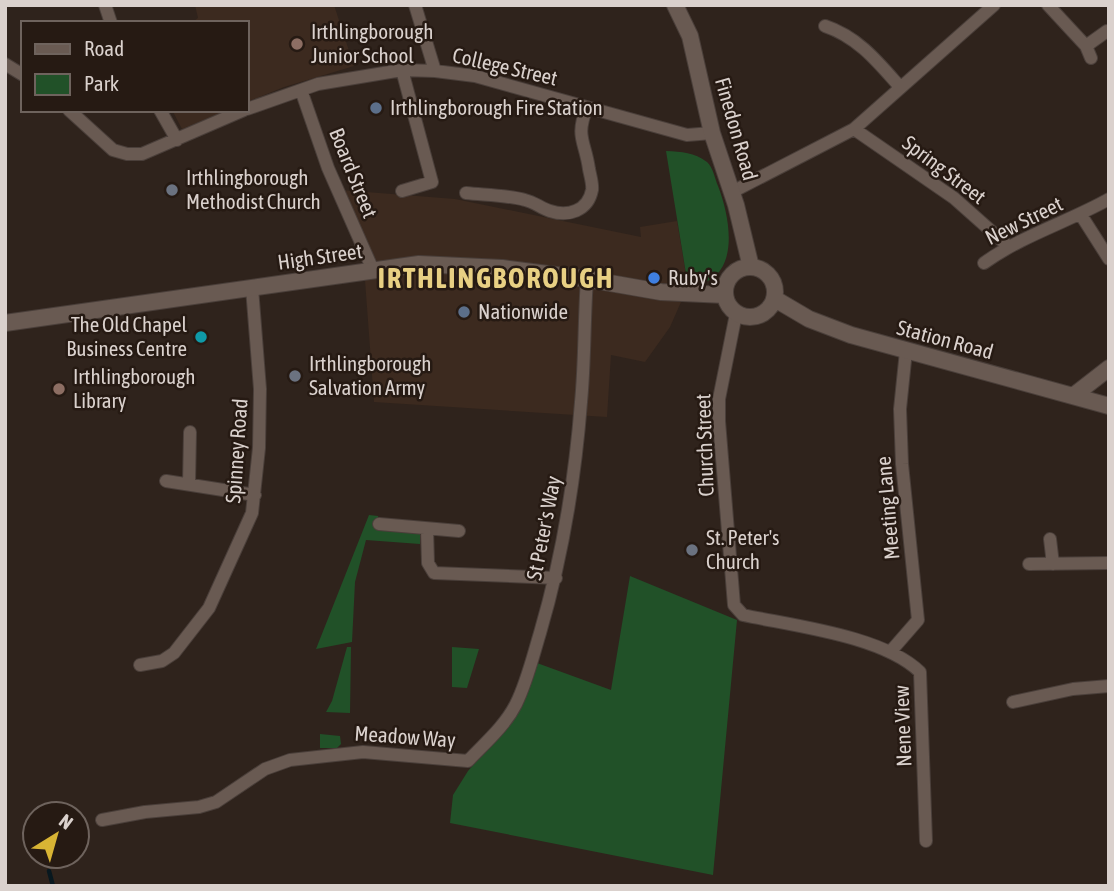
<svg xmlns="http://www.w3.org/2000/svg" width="1114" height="891" font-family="'Asap Condensed',sans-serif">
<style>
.built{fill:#3c2a1f}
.green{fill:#215128}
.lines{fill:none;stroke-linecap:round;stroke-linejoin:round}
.stream{stroke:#08181f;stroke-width:4.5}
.street-casing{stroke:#4a3f3a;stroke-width:14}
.secondary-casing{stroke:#4a3f3a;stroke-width:18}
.street{stroke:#695a52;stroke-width:12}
.secondary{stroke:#695a52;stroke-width:16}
.education-dot{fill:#8d6e63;stroke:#261a13;stroke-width:2.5}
.service-dot{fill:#5c6f8a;stroke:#261a13;stroke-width:2.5}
.worship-dot{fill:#6b7280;stroke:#261a13;stroke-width:2.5}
.shop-dot{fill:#3f7fe0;stroke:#261a13;stroke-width:2.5}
.culture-dot{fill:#0f9aa8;stroke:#261a13;stroke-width:2.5}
.labels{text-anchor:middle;stroke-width:5;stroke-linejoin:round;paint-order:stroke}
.poi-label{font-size:21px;fill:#dad1cd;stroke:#261a13;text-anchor:start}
.street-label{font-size:21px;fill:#dad1cd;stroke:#261a13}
.district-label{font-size:28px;font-weight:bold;letter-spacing:2px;fill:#e8d083;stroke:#261a13}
</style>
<rect width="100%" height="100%" fill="#2f231c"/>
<path class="built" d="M195 5H334L354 66 284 87 247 102V23H191L198 18Z
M172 110H228L182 129Z
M341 190 455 199 641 237 640 227 677 221 688 286 670 327 645 362 611 355 607 417 374 402 365 280 375 262Z"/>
<path class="green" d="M666 151C682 152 694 152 707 162 713 167 715 179 718 186 732 222 741 283 688 286Z
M369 515 378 516 382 529 420 534V544L366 540 355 582 352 642 316 649Z
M630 576 737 620 713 875 450 823 453 795 468 771 512 721 528 692 537 663 611 690Z
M347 647H351L350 713 326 712 332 701Z
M452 647 479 649 467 688 452 687Z
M320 734 340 736 341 744 337 748H320Z"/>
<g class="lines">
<path class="stream" d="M49 871 53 886"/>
<g class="street-casing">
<path id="street" d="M105 5 111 23
M415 5 435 71
M1048 5 1086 46 1091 58
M825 26C858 37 878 62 900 87
M1086 46 1107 31 1109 32
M5 64 23 75
M301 90 328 168 373 270
M247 109 318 84 402 70 435 71 475 76 687 135 712 133
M69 110 113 150 127 154H142L244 110
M160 110 177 140
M854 129 954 198 1008 246
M402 191 432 182 402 70
M732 192 854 129 994 5
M466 193C485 195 507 195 525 200 534 202 541 208 550 211 568 217 588 211 592 190 593 184 590 175 589 169 585 140 575 138 587 107
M1081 215 1109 259
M984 263C1023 235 1068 222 1109 199
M736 314 719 399V421L734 605 743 615C794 626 883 636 920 672L926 841
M166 481 255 495
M189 484 190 432
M379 524 459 531
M427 529 428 563 434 573 556 578
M1050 539 1053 564
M1029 564 1109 563
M891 651 918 620 902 464 900 409 906 351
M140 665 162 661 174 653 209 608 252 513 259 448 260 389 252 288
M1013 702 1073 689 1109 686
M102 820 145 812 199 807 216 802 265 769 290 760 363 752 468 761C485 743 505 726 516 704 527 682 533 656 540 633 562 558 575 480 581 402 585 361 584 320 587 279"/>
</g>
<g class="secondary-casing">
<path id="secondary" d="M675 5 690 36 712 133 736 205 751 267
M725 292a25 25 0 1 1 50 0a25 25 0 1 1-50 0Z
M775 299 809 319 851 335 1109 406
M5 323 419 264 502 268 587 279 661 292 725 295
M1073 396 1109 368"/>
</g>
<use href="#street" class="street"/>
<use href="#secondary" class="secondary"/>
</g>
<g class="education-dot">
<circle cx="297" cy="44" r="7"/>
<circle cx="59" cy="389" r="7"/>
</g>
<g class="service-dot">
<circle cx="376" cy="108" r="7"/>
<circle cx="464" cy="312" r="7"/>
</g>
<g class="worship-dot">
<circle cx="172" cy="190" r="7"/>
<circle cx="295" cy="376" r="7"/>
<circle cx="692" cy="550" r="7"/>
</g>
<circle class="shop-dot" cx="654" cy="278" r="7"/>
<circle class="culture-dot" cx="201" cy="337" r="7"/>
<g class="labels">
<g class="poi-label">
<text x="311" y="39">Irthlingborough<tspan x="311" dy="24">Junior School</tspan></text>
<text x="390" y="115">Irthlingborough Fire Station</text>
<text x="186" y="185">Irthlingborough<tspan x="186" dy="24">Methodist Church</tspan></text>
<text x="668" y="285">Ruby's</text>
<text x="478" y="319">Nationwide</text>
<text x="187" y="332" text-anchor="end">The Old Chapel<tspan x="187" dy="24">Business Centre</tspan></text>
<text x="309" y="371">Irthlingborough<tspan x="309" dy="24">Salvation Army</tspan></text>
<text x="73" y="384">Irthlingborough<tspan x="73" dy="24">Library</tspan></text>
<text x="706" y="545">St. Peter's<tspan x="706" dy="24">Church</tspan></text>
</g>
<g class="street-label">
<text transform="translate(505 67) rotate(13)" y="7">College Street</text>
<text transform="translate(736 129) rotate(74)" y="7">Finedon Road</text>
<text transform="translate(944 170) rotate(37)" y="7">Spring Street</text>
<text transform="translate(353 173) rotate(68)" y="7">Board Street</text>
<text transform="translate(1024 221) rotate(-26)" y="7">New Street</text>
<text transform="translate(320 257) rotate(-8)" y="7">High Street</text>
<text transform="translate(945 340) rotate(15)" y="7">Station Road</text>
<text transform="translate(705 445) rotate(-92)" y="7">Church Street</text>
<text transform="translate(237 451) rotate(-86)" y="7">Spinney Road</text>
<text transform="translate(888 508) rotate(-95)" y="7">Meeting Lane</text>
<text transform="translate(544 528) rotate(-79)" y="7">St Peter's Way</text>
<text transform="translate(903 726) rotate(-92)" y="7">Nene View</text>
<text transform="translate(405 737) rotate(4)" y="7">Meadow Way</text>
</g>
<g class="district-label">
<text x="496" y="288">IRTHLINGBOROUGH</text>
</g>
</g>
<rect width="1114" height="891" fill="none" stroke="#dad1cd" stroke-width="14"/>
<rect x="21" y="21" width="228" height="91" fill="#261a13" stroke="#6e635d" stroke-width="2"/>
<rect x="35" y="44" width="35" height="10" fill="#695a52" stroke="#6e635d" stroke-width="2"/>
<text x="84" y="56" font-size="21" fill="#dad1cd">Road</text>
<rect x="35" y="74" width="35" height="21" fill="#215128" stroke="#6e635d" stroke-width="2"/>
<text x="84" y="91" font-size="21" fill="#dad1cd">Park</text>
<g transform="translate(56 835) rotate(37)"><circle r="33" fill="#261a13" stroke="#6e635d" stroke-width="2"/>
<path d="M0-5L12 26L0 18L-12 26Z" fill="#d8b434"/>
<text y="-10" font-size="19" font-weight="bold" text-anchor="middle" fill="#dad1cd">N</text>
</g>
</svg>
